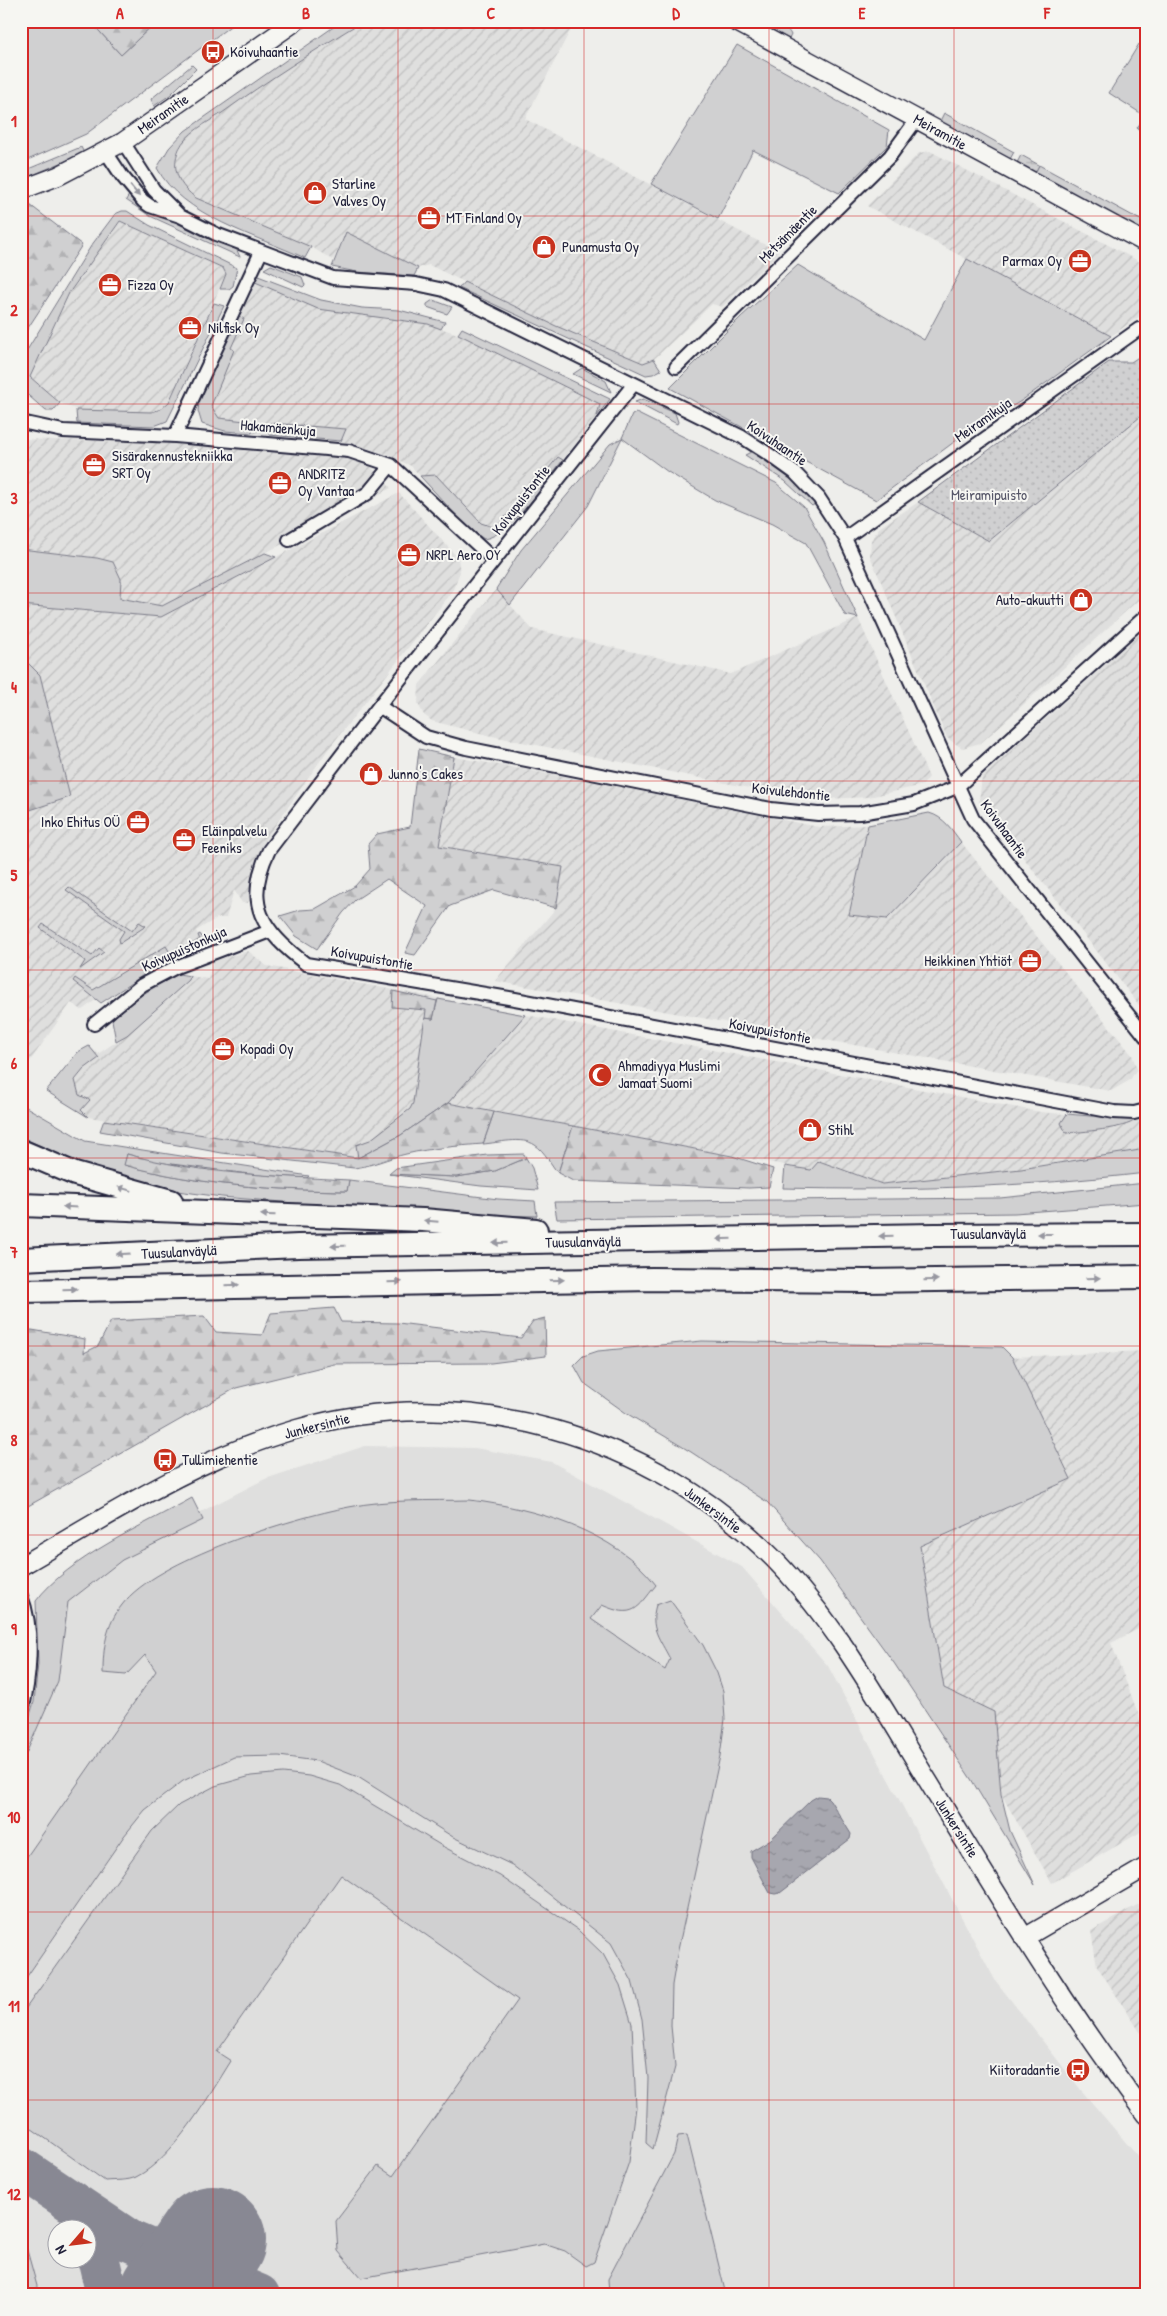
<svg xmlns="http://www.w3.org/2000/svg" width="1167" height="2316" font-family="'Patrick Hand',sans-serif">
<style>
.built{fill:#dfdfde;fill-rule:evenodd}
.industrial{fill:url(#industrial-furrows)}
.grass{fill:#d0d0d1;stroke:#797986}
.forest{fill:url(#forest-firs);stroke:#797986}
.wetland{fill:url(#wetland-marsh);stroke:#797986}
.park{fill:url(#park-dots);stroke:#797986}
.water{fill:url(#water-ripples);stroke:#727281}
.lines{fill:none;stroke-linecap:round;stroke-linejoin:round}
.taxiway{stroke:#888893;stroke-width:42}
.runway{stroke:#888893;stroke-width:108}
.minor-casing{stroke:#22223b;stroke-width:16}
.secondary-casing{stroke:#22223b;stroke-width:21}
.motorway-casing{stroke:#22223b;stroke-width:26}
.minor{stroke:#f6f6f2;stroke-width:12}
.secondary{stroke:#f6f6f2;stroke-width:18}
.motorway{stroke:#f6f6f2;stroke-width:22}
.oneway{fill:#9797a0}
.grid{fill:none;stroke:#d62828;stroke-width:1;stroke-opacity:0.55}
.labels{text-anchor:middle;stroke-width:4;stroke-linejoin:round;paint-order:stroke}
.poi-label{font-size:15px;fill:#22223b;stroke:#f6f6f2;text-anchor:start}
.street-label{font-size:15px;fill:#22223b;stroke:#f6f6f2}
.park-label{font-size:15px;fill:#565668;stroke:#f6f6f2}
.neatline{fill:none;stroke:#d62828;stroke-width:2}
.grid-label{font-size:16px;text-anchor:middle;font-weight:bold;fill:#d62828}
</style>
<defs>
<pattern id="industrial-furrows" width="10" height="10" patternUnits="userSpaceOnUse" patternTransform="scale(1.25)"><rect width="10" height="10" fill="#dfdfde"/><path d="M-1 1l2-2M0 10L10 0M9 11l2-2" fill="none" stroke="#bfbfbf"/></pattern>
<pattern id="forest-firs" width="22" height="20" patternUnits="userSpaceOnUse" patternTransform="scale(1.25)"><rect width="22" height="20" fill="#d0d0d1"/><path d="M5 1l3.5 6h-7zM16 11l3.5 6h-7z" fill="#b2b2b4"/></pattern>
<pattern id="wetland-marsh" width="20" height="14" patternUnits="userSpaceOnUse" patternTransform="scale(1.25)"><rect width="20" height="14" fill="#d0d0d1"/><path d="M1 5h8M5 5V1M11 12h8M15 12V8" fill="none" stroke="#b2b2b4"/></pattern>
<pattern id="park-dots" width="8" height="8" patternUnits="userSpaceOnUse" patternTransform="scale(1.25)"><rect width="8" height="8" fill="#d0d0d1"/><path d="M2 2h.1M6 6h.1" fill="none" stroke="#b2b2b4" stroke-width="1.8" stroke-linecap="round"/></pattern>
<pattern id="water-ripples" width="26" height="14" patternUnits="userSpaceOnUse" patternTransform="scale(1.25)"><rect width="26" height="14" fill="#a7a7af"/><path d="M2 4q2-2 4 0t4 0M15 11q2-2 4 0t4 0" fill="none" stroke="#888890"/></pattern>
</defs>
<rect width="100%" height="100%" fill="#eeeeeb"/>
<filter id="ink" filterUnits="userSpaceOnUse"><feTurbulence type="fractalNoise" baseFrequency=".02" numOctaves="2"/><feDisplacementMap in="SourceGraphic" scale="10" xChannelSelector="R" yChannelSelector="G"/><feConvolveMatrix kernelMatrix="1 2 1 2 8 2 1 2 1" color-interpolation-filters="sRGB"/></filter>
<g filter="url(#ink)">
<path class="built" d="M365 1446 475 1448 552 1462 742 1567 828 1666 995 1980 1081 2090 1146 2166V2295H21V1753L46 1682 58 1585 265 1479ZM58 2228H88V2258H58Z"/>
<path class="industrial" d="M363 21H575L525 119 779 252 722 307 712 304 654 359 643 363 556 326 429 265 418 268 346 233 333 260 311 247 196 198 183 189 177 176 175 160 185 138 286 68Z
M930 151 1146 265V312L1111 336 867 206 919 153Z
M120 221 223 268 226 274 169 402 161 409 152 412 80 411 60 403 30 377 69 293Z
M253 281 391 318 428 324 458 334 600 404 597 416 512 523 500 534 484 539 468 528 411 466 386 454 341 441 225 431 202 424 198 411 200 394Z
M1146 412V593L981 743 962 748 947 738 870 556 871 540 879 528 918 502 989 541Z
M21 439 161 443 347 459 369 465 391 488 162 606 120 598 121 579 113 562 97 558 21 549Z
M399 493 458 558 460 572 452 592 327 751 263 843 254 867 248 903H242L234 890 226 918H217L196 931 201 940 131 974 82 1010 71 1003 25 1068 21 1067V813L69 797 40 675 21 656V605L161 617Z
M496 589 532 629 731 674 858 618 929 777 923 785 869 797 826 799 785 795 487 735 432 721 424 715 418 704 419 685Z
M1146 628V1014L979 801 982 777Z
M454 757 578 779 819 827 868 825 849 915 887 919 961 842 1132 1055 1137 1069 1130 1080 1111 1091 495 981 556 908 562 868 439 846Z
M248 951 267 966 1040 1112 1135 1120 1146 1117V1149L1021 1169 882 1184 820 1161 811 1170 448 1103 358 1158 88 1117 46 1091 78 1052 89 1046 98 1054 126 1035 179 974 208 979 213 961Z
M1146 1351V1629L1144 1626 1111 1643 1146 1734V1829L1052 1883 1001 1794 994 1713 944 1688 920 1546 1071 1479 1012 1357Z
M1146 1900V2041L1097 1966 1091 1931Z"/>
<path class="grass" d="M21 21H90L121 55 157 21H237L86 134 21 163Z
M342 21H363C315 50 268 80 222 113 207 123 186 133 179 149 170 170 180 186 196 198L311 247 305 258C257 236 182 216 157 168L169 148 185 131Z
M757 21C769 21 785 22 791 35L789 39Z
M1139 44 1146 49V134L1137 128 1145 116 1109 93Z
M737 45 889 130 887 146 839 193 753 150 718 219 651 184Z
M192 65 196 69 170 95 154 106 151 99Z
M944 113 1014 152 1010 159 940 121Z
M81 147 84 153 21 180V172Z
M1039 165 1146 223V232L1035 173Z
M129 195 151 211 236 248 240 257 150 216 126 200Z
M122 211H127L149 225 237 268 233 286 229 289H220L226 274 223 268 120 221 69 293 30 377 60 403 53 411H46L21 389V360L91 246 115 214Z
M346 232 418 268 414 276 357 272 332 267Z
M967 259 1111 336 1021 401 954 442 876 500 670 388 741 317 798 265 924 340Z
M271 265 302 277 305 285 303 287 264 269Z
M258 276 321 300 362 308 399 310 445 322 441 329 428 324 318 309 253 281Z
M464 282 556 326 643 363 654 359 661 370 653 374 646 375 459 288Z
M433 300 452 307 447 314 427 307V304Z
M214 303 224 306 167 421 154 426 77 423 76 410 152 412 161 409 169 402Z
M237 315 244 319 231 348 234 350 211 406 219 418 254 422 252 433 225 431 202 424 198 411 200 394Z
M462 328 610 399 597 416 600 404 458 334Z
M582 368 606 381 611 392 573 374Z
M643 399 675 413 678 422 677 424 635 402Z
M636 413 776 483 804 507 824 542 858 618 845 615 806 543 772 524 715 500 668 472 622 438 588 506 510 605 496 589 521 550 610 444 622 438 632 415Z
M270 423 346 429 341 441 269 435Z
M753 451 791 477 815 504 812 506 785 481 745 455Z
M558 457 563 460C545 482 511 535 484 539L468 528 420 476 436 475 481 523 496 528 512 509 517 507Z
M21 549 97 558 113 562 121 579 120 598 162 606 265 553 276 557 161 617 21 605Z
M929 813C944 817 952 830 961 842L887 919 849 915 868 825Z
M69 887 132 931 139 922 146 926 120 943 119 939 124 931 66 890Z
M43 924 92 956 99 948 104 952 80 969 85 961 40 928Z
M200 934 205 942 163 962 101 1003 73 981 75 978 93 990 166 946 171 954 200 940 198 935Z
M179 974 190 976 189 980 127 1035 116 1041 112 1020C130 1000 155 986 179 974Z
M438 999 525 1015 448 1103 401 1135 358 1158 356 1145 370 1140 410 1109 413 1103 424 1023 425 1018 433 1019Z
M89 1046 99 1058 84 1069 75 1080 79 1095 90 1100 81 1110 88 1117 46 1091 78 1052Z
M21 1104 85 1141 309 1176 307 1178 257 1175 156 1162 127 1154 125 1165C199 1185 270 1190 347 1191L349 1180 498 1199 535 1201 537 1216 416 1213 222 1197 162 1189 85 1166 21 1137Z
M494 1112 573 1126 558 1173C551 1165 545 1151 535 1145 522 1136 498 1143 483 1144Z
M1067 1114 1135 1120C1126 1129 1080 1132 1066 1133L1061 1123Z
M1146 1149V1173C1025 1187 905 1191 783 1188L785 1166 811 1170 819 1161 882 1184 1021 1169Z
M526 1158 532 1168 538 1190 481 1186 389 1174 456 1177 495 1171Z
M1146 1183V1203L1015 1213 557 1219 554 1202 1000 1198Z
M702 1341 1002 1347 1012 1357 1071 1479 920 1546 944 1688 994 1712 1001 1794 1010 1831 1035 1885 971 1779 894 1663 820 1561 767 1502 691 1452 626 1413 584 1383 574 1365 583 1356 598 1351Z
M192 1498 203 1520 122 1560 68 1602 58 1681 21 1765V1744L34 1702 38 1664 36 1601C68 1558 144 1525 192 1498Z
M470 1500C533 1508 616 1531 656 1585 637 1609 634 1619 602 1605L591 1619 665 1670 670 1659C660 1639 649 1628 656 1605L670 1600 703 1645 717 1673 723 1691 725 1719 720 1756 678 1950 672 1985 671 2026 675 2067 653 2149 646 2143 648 2078 642 2019 632 1981 611 1943 512 1865 453 1837 358 1777 317 1761 279 1756 234 1757 183 1781 145 1810 124 1836 21 1985V1865L156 1671 145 1655 126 1675 103 1673C103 1648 106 1625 122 1605 156 1559 292 1518 349 1507 388 1499 430 1501 470 1500Z
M283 1773 309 1776 340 1785 442 1846 500 1876 578 1930 603 1954 620 1985 632 2024 636 2107 629 2162 594 2262 586 2266 565 2251 544 2244 361 2278 338 2251 336 2221 378 2166 393 2176 518 2000 341 1875 217 2052 231 2061C209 2096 173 2159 136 2177 128 2181 115 2180 105 2181L21 2121V2015L152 1831 179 1805 215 1786 251 1776Z
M687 2135 726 2295H609L608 2279 674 2154 678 2136Z
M21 2238 25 2243 37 2286 36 2295H21Z"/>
<path class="forest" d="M90 21H157L121 55Z
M30 205 82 245 26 331 21 328V207Z
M21 656 40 675 70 797 21 813Z
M419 749 454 757 439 846 563 867 556 908 494 890 450 906 415 955 405 953 427 906 387 879 355 900 343 913 317 949 296 936 280 916 300 910 315 909 355 886 370 869 368 844 377 834 410 827Z
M393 991 437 1001 433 1019 425 1018 426 1010 392 1007Z
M448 1103 494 1112 483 1144C457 1146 432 1148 406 1154 388 1158 372 1166 354 1168L222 1153 100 1131 104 1120 358 1158 401 1135Z
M573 1126 732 1156 773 1169 769 1187 749 1188 573 1181 558 1173Z
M127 1154C198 1174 275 1176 349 1180L347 1191C270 1190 199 1185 124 1165Z
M524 1154 526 1158 495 1171 456 1177 389 1174 396 1168 487 1155Z
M334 1308 341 1322 398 1323 521 1338 533 1321 545 1318 546 1356 491 1363 334 1364 236 1388 21 1510V1331L32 1330 85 1339 84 1353 98 1346 111 1321 204 1316 216 1332 262 1335 271 1313Z"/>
<path class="wetland" d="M1021 155 1039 165 1035 173 1017 163Z"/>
<path class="park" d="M1146 352V412L989 541 918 502 1109 362H1131Z"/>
<path class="water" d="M818 1796 827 1797 830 1800 851 1834 850 1839 780 1893 775 1894 770 1893 751 1857V1851L771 1839 811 1800Z"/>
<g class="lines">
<path class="taxiway" d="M21 2168 130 2241 259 2295
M88 2240 99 2261 107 2295"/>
<path class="runway" d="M174 2295 212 2240"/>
<g class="minor-casing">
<path id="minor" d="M123 142 154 190 178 214
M106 152 122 176 143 201 150 206 180 216 216 234 333 278 416 284 444 290 742 437 770 455 795 473 819 498 845 538 973 819 1146 1037
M676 367 890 156 917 119
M633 385 379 706 269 850C243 903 262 931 306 964L515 999 1114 1112 1134 1113 1146 1110
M21 422 63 431 175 436 349 451 391 465 494 560
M175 436 261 252
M845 538 1139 329
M289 540 368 493 391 465
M379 706 426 737 466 748 771 809 818 814 860 813 914 804 957 787 1146 616
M94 1024 142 985 176 967 270 931
M21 1596C35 1631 30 1680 21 1715"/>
</g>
<g class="secondary-casing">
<path id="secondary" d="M735 21 1146 243
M21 190 58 176 123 142 296 21
M21 1566C110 1515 198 1457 297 1429 465 1380 652 1435 774 1559 837 1624 881 1705 928 1781 998 1896 1065 2008 1146 2115
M1024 1938 1146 1867"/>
</g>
<g class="motorway-casing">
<path id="motorway" d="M21 1151 75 1174 171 1201
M21 1205 423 1220 536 1230
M21 1259 298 1246 935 1235 1146 1234
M21 1291 652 1279 865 1281 1146 1277"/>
</g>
<use href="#minor" class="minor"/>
<use href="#secondary" class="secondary"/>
<use href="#motorway" class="motorway"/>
</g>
<defs><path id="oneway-solid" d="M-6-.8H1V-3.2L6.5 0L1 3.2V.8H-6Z" transform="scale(1.25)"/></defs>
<g class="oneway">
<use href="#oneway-solid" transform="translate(135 191) rotate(50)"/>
<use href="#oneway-solid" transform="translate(125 1189) rotate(-164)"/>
<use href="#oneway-solid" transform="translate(70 1207) rotate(-177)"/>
<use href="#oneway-solid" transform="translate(268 1215) rotate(-178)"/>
<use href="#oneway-solid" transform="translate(431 1221) rotate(-175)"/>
<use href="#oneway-solid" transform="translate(1045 1234) rotate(180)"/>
<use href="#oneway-solid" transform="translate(886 1236) rotate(179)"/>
<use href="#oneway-solid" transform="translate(724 1239) rotate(179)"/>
<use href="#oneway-solid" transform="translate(500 1243) rotate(179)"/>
<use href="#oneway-solid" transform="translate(338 1246) rotate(179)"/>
<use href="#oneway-solid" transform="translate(123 1254) rotate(177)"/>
<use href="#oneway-solid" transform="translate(1093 1278) rotate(-1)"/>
<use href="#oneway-solid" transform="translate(557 1280) rotate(-1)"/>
<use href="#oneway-solid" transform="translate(931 1280) rotate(-1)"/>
<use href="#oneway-solid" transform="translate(395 1282) rotate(-1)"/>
<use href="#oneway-solid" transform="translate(232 1285) rotate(-1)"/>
<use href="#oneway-solid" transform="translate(70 1289) rotate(-1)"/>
</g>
</g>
<path class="grid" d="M213 21V2295M398 21V2295M584 21V2295M769 21V2295M954 21V2295M21 216H1146M21 404H1146M21 593H1146M21 781H1146M21 970H1146M21 1158H1146M21 1346H1146M21 1535H1146M21 1723H1146M21 1912H1146M21 2100H1146"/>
<defs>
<g id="bus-disc" transform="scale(1.25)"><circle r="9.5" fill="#c8321e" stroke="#f6f6f2"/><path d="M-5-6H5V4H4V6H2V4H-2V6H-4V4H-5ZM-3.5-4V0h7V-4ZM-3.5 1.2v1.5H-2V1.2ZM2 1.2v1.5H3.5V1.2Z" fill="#fff"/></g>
<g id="shop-disc" transform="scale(1.25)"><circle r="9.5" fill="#c8321e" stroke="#f6f6f2"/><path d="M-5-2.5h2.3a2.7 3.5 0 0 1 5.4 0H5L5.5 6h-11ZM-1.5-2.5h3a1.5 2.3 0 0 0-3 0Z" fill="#fff"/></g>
<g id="office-disc" transform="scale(1.25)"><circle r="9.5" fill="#c8321e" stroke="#f6f6f2"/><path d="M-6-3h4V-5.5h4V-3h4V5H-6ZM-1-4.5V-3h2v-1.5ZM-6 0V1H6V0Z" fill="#fff"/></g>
<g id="mosque-disc" transform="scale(1.25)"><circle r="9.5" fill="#c8321e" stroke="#f6f6f2"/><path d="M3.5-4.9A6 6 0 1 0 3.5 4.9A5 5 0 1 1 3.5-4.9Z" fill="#fff"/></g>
</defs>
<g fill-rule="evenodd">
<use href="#bus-disc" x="213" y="52"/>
<use href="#shop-disc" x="315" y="193"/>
<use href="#office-disc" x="429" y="218"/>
<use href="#shop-disc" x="544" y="247"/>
<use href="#office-disc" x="1080" y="261"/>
<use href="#office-disc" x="110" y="285"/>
<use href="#office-disc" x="190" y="328"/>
<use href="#office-disc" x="94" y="465"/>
<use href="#office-disc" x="280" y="483"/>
<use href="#office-disc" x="409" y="555"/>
<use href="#shop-disc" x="1081" y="600"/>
<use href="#shop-disc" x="371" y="774"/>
<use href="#office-disc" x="138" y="822"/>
<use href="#office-disc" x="184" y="840"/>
<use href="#office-disc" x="1030" y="961"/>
<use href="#office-disc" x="223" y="1049"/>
<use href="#mosque-disc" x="600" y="1075"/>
<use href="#shop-disc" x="810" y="1130"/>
<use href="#bus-disc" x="165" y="1460"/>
<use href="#bus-disc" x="1078" y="2070"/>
</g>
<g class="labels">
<g class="poi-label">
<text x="230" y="57">Koivuhaantie</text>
<text x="332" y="189">Starline<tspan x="332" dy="17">Valves Oy</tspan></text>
<text x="446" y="223">MT Finland Oy</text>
<text x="562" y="252">Punamusta Oy</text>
<text x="1062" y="266" text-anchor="end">Parmax Oy</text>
<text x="128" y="290">Fizza Oy</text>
<text x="208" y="333">Nilfisk Oy</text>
<text x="112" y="461">Sisärakennustekniikka<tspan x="112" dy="17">SRT Oy</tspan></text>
<text x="298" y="479">ANDRITZ<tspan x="298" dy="17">Oy Vantaa</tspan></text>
<text x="426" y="560">NRPL Aero OY</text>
<text x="1064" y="605" text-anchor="end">Auto-akuutti</text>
<text x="388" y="779">Junno's Cakes</text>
<text x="120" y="827" text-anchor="end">Inko Ehitus OÜ</text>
<text x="202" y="836">Eläinpalvelu<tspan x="202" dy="17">Feeniks</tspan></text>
<text x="1012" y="966" text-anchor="end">Heikkinen Yhtiöt</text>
<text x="240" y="1054">Kopadi Oy</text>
<text x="618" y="1071">Ahmadiyya Muslimi<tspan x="618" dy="17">Jamaat Suomi</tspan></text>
<text x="828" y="1135">Stihl</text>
<text x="182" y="1465">Tullimiehentie</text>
<text x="1060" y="2075" text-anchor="end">Kiitoradantie</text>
</g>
<g class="street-label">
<text transform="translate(163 114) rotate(-35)" y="5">Meiramitie</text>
<text transform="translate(940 132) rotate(29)" y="5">Meiramitie</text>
<text transform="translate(788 234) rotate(-45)" y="5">Metsämäentie</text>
<text transform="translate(983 420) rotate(-35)" y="5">Meiramikuja</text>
<text transform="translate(278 428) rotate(5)" y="5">Hakamäenkuja</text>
<text transform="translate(777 443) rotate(34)" y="5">Koivuhaantie</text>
<text transform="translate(521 500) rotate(-52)" y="5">Koivupuistontie</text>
<text transform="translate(791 792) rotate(6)" y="5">Koivulehdontie</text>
<text transform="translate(1004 829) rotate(54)" y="5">Koivuhaantie</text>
<text transform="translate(184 949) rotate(-24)" y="5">Koivupuistonkuja</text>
<text transform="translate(372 958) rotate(10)" y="5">Koivupuistontie</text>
<text transform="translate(770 1031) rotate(11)" y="5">Koivupuistontie</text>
<text x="988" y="1239">Tuusulanväylä</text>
<text transform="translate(583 1242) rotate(-1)" y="5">Tuusulanväylä</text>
<text transform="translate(179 1252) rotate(-3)" y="5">Tuusulanväylä</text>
<text transform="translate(317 1426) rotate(-14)" y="5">Junkersintie</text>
<text transform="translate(713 1510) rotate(37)" y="5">Junkersintie</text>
<text transform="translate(957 1828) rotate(58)" y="5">Junkersintie</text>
</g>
<g class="park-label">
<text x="989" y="500">Meiramipuisto</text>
</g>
</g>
<rect width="1167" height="2316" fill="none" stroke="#f6f6f2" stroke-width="55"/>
<g transform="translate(72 2244) rotate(242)"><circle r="24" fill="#f6f6f2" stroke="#a1a1a9"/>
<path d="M0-4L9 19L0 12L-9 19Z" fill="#c8321e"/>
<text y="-8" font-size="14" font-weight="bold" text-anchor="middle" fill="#22223b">N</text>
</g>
<rect x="28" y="28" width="1112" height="2260" class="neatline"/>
<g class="grid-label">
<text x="120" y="19">A</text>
<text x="306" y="19">B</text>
<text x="491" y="19">C</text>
<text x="676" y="19">D</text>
<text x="862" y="19">E</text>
<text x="1047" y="19">F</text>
<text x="14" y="127">1</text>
<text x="14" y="316">2</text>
<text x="14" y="504">3</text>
<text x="14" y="693">4</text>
<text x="14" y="881">5</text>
<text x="14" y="1069">6</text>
<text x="14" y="1258">7</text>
<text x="14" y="1446">8</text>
<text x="14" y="1635">9</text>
<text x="14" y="1823">10</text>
<text x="14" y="2012">11</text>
<text x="14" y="2200">12</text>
</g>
</svg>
